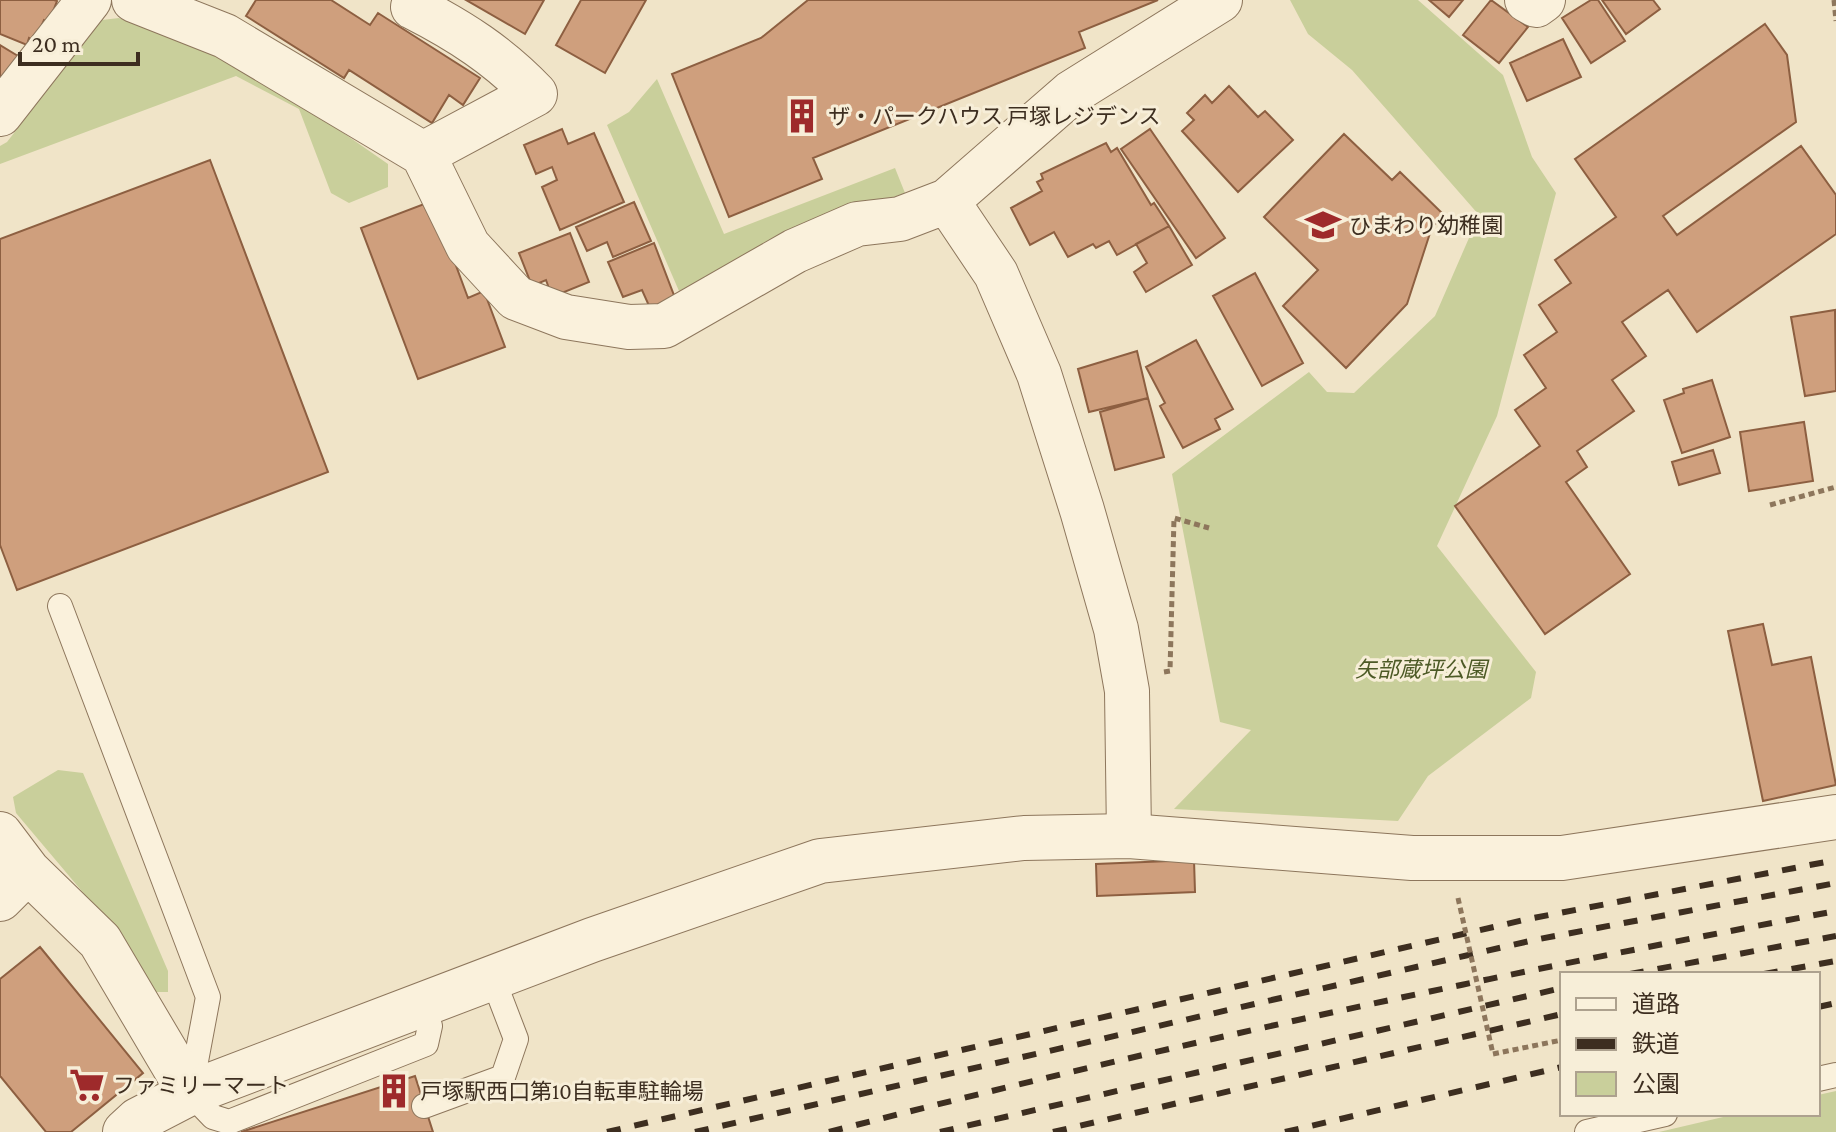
<svg xmlns="http://www.w3.org/2000/svg" width="1836" height="1132" font-family="'Crimson Pro','Noto Sans JP',serif">
<style>
.green{fill:#c9cf9b}
.building{fill:#cf9f7d;stroke:#8d5f41;stroke-width:2}
.lines{fill:none;stroke-linecap:round;stroke-linejoin:round}
.service-casing{stroke:#8d765c;stroke-width:26}
.minor-casing{stroke:#8d765c;stroke-width:46}
.tertiary-casing{stroke:#8d765c;stroke-width:46}
.path{stroke:#8d765c;stroke-width:5;stroke-dasharray:6 4;stroke-linecap:butt}
.service{stroke:#faf1dc;stroke-width:24}
.minor{stroke:#faf1dc;stroke-width:44}
.tertiary{stroke:#faf1dc;stroke-width:44}
.rail{stroke:#3d2e20;stroke-width:6;stroke-dasharray:14 14;stroke-linecap:butt}
.path-bridge{stroke:#8d765c;stroke-width:5;stroke-dasharray:6 4;stroke-linecap:butt}
.labels{text-anchor:middle;stroke-width:6;stroke-linejoin:round;paint-order:stroke}
.poi-label{font-size:22px;fill:#3d2e20;stroke:#f7eed8;text-anchor:start}
.park-label{font-size:22px;font-style:italic;fill:#4d5a26;stroke:#f7eed8}
</style>
<rect width="100%" height="100%" fill="#f0e4c8"/>
<path class="green" d="M1290 0H1418L1503 75 1532 157 1556 193 1497 416 1437 546 1536 672 1531 698 1428 776 1398 821 1174 809 1251 730 1220 722 1172 474 1309 372 1327 392 1354 393 1435 316 1479 215 1352 70 1308 34Z
M119 18 257 73 388 164V187L349 203 331 193 299 109 236 76 0 164V146L7 142 102 20Z
M657 79 724 234 895 168 905 193 779 238 679 291 607 125 629 112Z
M58 770 83 773 168 971V992H153L129 947 16 813 13 797Z
M1836 1091V1132H1659L1736 1114H1818V1095Z"/>
<path class="building" d="M0 0H54L57 1 49 22 44 20 35 41 29 38 27 45 0 34Z
M256 0H331L370 25 378 13 480 78 463 105 449 95 432 123 349 70 344 78 246 16Z
M466 0H544L525 34Z
M581 0H646L605 73 556 45Z
M808 0H1158L1079 32 1085 48 813 158 822 179 729 217 672 74 761 38Z
M1429 0H1463L1449 17Z
M1491 0 1528 27 1499 63 1463 35Z
M1591 0H1598L1625 41 1591 63 1562 18Z
M1602 0H1653L1660 9 1626 34Z
M1765 24 1787 55 1796 122 1663 216 1677 235 1801 146 1836 195V234L1697 332 1668 290 1622 322 1646 356 1612 380 1634 411 1577 451 1587 467 1566 482 1630 574 1545 634 1455 506 1540 446 1515 410 1546 388 1524 355 1557 332 1539 305 1571 283 1555 260 1616 217 1575 159Z
M1563 39 1581 77 1527 101 1510 63Z
M0 45 18 56 0 84Z
M1229 86 1258 117 1265 111 1293 140 1238 192 1182 131 1194 120 1187 113 1205 95 1212 103Z
M562 129 568 144 594 133 624 202 560 230 542 187 557 180 552 167 536 174 524 145Z
M1150 129 1225 238 1196 258 1121 149Z
M1344 134 1392 180 1400 172 1444 215 1432 227 1407 304 1346 368 1283 306 1318 270 1264 217Z
M1106 143 1111 152 1117 148 1151 205 1154 203 1169 226 1117 255 1109 241 1096 248 1093 244 1068 257 1054 232 1030 245 1011 208 1042 191 1037 182 1043 179 1041 174Z
M210 160 328 472 17 590 0 545V239Z
M432 201 468 298 484 291 505 347 418 379 361 228Z
M634 202 651 241 613 257 607 242 587 251 576 227Z
M1169 226 1192 265 1146 292 1134 272 1147 263 1136 244Z
M570 233 589 282 552 297 546 280 532 286 519 253Z
M654 243 675 298 650 308 642 290 623 297 608 262Z
M1255 273 1303 363 1262 386 1213 296Z
M1835 310 1836 391 1805 396 1791 317Z
M1196 340 1233 409 1215 419 1220 429 1183 448 1160 406 1165 403 1146 367Z
M1137 351 1148 398 1089 412 1078 369Z
M1712 380 1730 437 1682 453 1664 400 1684 393 1683 389Z
M1148 398 1164 457 1115 470 1100 412Z
M1804 422 1813 481 1749 491 1740 432Z
M1713 450 1720 473 1679 485 1672 462Z
M1763 624 1772 665 1811 657 1836 785 1763 801 1728 631Z
M1194 860 1195 892 1097 896 1096 864Z
M40 947 143 1073 71 1132H46L0 1076V979Z
M415 1076 433 1132H241Z"/>
<g class="lines">
<g class="service-casing">
<path id="service" d="M60 606 208 997 190 1093 213 1117 229 1122 426 1044 430 1026 423 1006
M1818 1079 1836 1075
M424 1106 503 1077 516 1039 493 979
M1587 1132 1665 1114"/>
</g>
<g class="minor-casing">
<path id="minor" d="M134 0 225 36 423 154 468 246 516 298 566 317 629 327 664 326 795 251 857 224 900 219 947 201 1071 93 1220 0
M418 0 413 7C460 31 499 56 535 94L423 154
M1527 0 1536 5 1543 0
M0 114 89 0
M947 201 996 274 1039 374 1082 510 1116 629 1127 691 1129 836
M0 834 28 871 100 941 190 1093
M0 899 28 871"/>
</g>
<g class="tertiary-casing">
<path id="tertiary" d="M125 1132 138 1120 190 1093 592 940 820 861 1024 838 1129 836 1412 858H1562L1836 817"/>
</g>
<path class="path" d="M1834 0 1836 21
M1770 505 1836 487
M1164 672 1170 671 1174 518 1209 528
M1493 1054 1562 1040"/>
<use href="#service" class="service"/>
<use href="#minor" class="minor"/>
<use href="#tertiary" class="tertiary"/>
<path class="rail" d="M1630 974 1836 936
M1764 974 1836 961
M1818 1007 1836 1003
M607 1132 1528 919 1836 860
M695 1132 1534 940 1836 883
M829 1132C1161 1046 1498 974 1836 911
M940 1132 1562 988
M1053 1132 1562 1014
M1285 1132 1562 1067"/>
<path class="path-bridge" d="M1458 898 1493 1054"/>
</g>
<defs>
<g id="building-bare" transform="scale(2.76)"><path d="M-4-6H4V6H1V3H-1V6H-4ZM-2.5-4.3h1.7v1.8h-1.7ZM.8-4.3h1.7v1.8H.8ZM-2.5-1h1.7V.8h-1.7ZM.8-1h1.7V.8H.8Z" fill="#9e2a2b" stroke="#f7eed8" stroke-width="2.5" paint-order="stroke"/></g>
<g id="school-bare" transform="scale(2.76)"><path d="M0-5L7-2L0 1L-7-2ZM-4 1L0 2.5L4 1V4Q0 6-4 4Z" fill="#9e2a2b" stroke="#f7eed8" stroke-width="2.5" paint-order="stroke"/></g>
<g id="supermarket-bare" transform="scale(2.76)"><path d="M-6-5.5h2.5l.6 2H6L4.5 2H-2.5L-4.4-4H-6ZM-1.5 3.2a1.3 1.3 0 1 0 .1 0ZM3 3.2a1.3 1.3 0 1 0 .1 0Z" fill="#9e2a2b" stroke="#f7eed8" stroke-width="2.5" paint-order="stroke"/></g>
</defs>
<g fill-rule="evenodd">
<use href="#building-bare" x="802" y="116"/>
<use href="#school-bare" x="1323" y="225"/>
<use href="#supermarket-bare" x="87" y="1085"/>
<use href="#building-bare" x="394" y="1091"/>
</g>
<g class="labels">
<g class="poi-label">
<text x="828" y="124">ザ・パークハウス 戸塚レジデンス</text>
<text x="1349" y="233">ひまわり幼稚園</text>
<text x="113" y="1093">ファミリーマート</text>
<text x="420" y="1099">戸塚駅西口第10自転車駐輪場</text>
</g>
<g class="park-label">
<text x="1421" y="677">矢部蔵坪公園</text>
</g>
</g>
<rect x="1560" y="972" width="260" height="144" fill="#f7eed8" stroke="#ada18e" stroke-width="2"/>
<rect x="1576" y="998" width="40" height="12" fill="#faf1dc" stroke="#ada18e" stroke-width="2"/>
<text x="1632" y="1012" font-size="24" fill="#3d2e20">道路</text>
<rect x="1576" y="1038" width="40" height="12" fill="#3d2e20" stroke="#ada18e" stroke-width="2"/>
<text x="1632" y="1052" font-size="24" fill="#3d2e20">鉄道</text>
<rect x="1576" y="1072" width="40" height="24" fill="#c9cf9b" stroke="#ada18e" stroke-width="2"/>
<text x="1632" y="1092" font-size="24" fill="#3d2e20">公園</text>
<path d="M20 52v12h118v-12" fill="none" stroke="#3d2e20" stroke-width="4"/>
<text x="32" y="52" font-size="24" fill="#3d2e20" stroke="#f7eed8" stroke-width="6" paint-order="stroke">20 m</text>
</svg>
